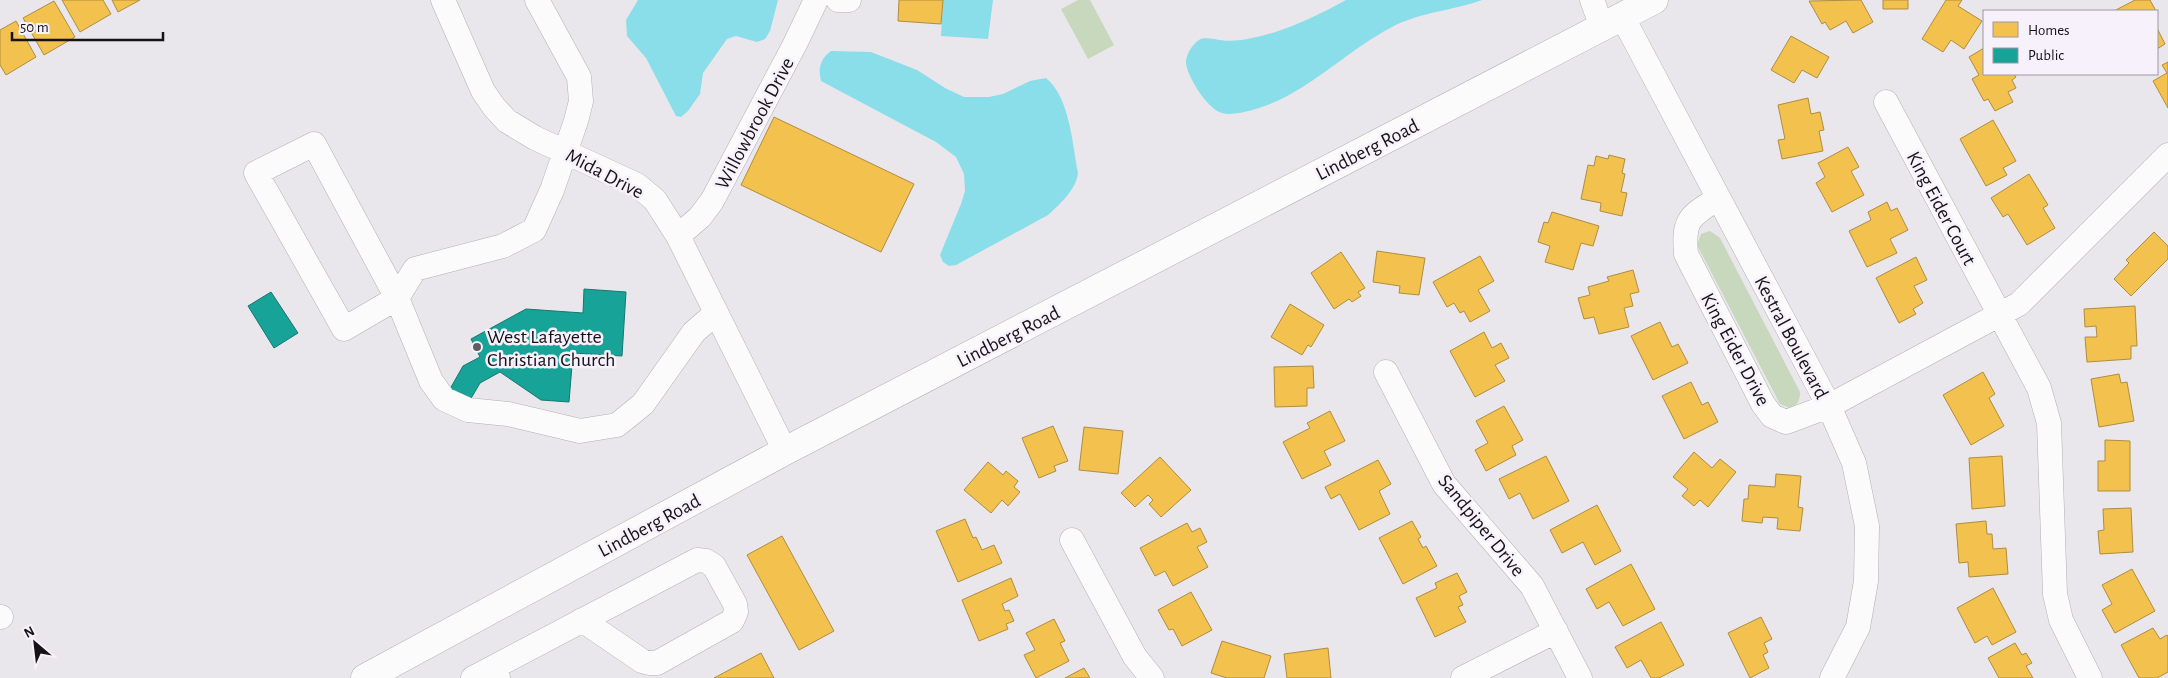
<svg xmlns="http://www.w3.org/2000/svg" width="2168" height="678" font-family="'Alegreya Sans',sans-serif">
<style>
.green{fill:#c7d8bc}
.water{fill:#8adee9}
.homes{fill:#f2c14e;stroke:#b08d3e}
.public{fill:#17a398;stroke:#167871}
.lines{fill:none;stroke-linecap:round;stroke-linejoin:round}
.minor-casing{stroke:#b2b0b4;stroke-width:25}
.major-casing{stroke:#b2b0b4;stroke-width:29}
.minor{stroke:#fcfbfc;stroke-width:24}
.major{stroke:#fcfbfc;stroke-width:28}
.poi-dot{fill:#5f5d62;stroke:#f7f1fb;stroke-width:2}
.labels{text-anchor:middle;stroke-width:5;stroke-linejoin:round;paint-order:stroke}
.street-label{font-size:20px;fill:#151317;stroke:#f7f1fb}
.poi-label{font-size:20px;fill:#151317;stroke:#f7f1fb;text-anchor:start}
</style>
<rect width="100%" height="100%" fill="#e9e6ec"/>
<path class="green" d="M1078 0H1090L1114 45 1088 59 1061 9Z
M1710 231 1720 238 1800 392C1800 400 1798 405 1790 408L1780 404 1697 245 1701 234Z"/>
<path class="water" d="M638 0H778L770 31 765 39 757 42 736 36 727 39 703 73 700 94 688 111 681 117 676 116 646 58 627 36 626 20Z
M943 0H993L988 39 941 36Z
M1346 0H1482C1452 11 1420 12 1392 27 1346 51 1309 92 1259 108 1249 111 1232 116 1222 113 1208 110 1186 75 1186 62 1186 54 1193 44 1199 40 1204 37 1209 39 1214 39 1226 42 1239 41 1252 38 1284 32 1317 16 1346 0Z
M831 51 871 52 917 70 945 88 964 97H989L1003 94 1030 81 1046 78C1070 98 1072 143 1078 173 1076 190 1060 204 1048 215L956 265 949 266 943 262 940 255 961 204 965 191 964 174 956 157 936 142 821 81C818 69 820 59 831 51Z"/>
<path class="homes" d="M62 0H103L111 14 80 32Z
M112 0H140L118 12Z
M899 0H943L941 24 898 21Z
M1861 0 1873 22 1853 33 1846 21 1830 30 1825 22 1822 24 1809 1Z
M1883 0H1908V9H1883Z
M1946 0H1962L1958 6 1982 21 1964 49 1951 40 1943 52 1922 39Z
M2135 0H2150L2156 11H2114Z
M54 1 75 37 44 55 23 18Z
M16 21 36 57 6 75 0 65V30Z
M2157 28 2165 44 2157 49Z
M1791 36 1829 57 1817 78 1802 70 1794 83 1771 70Z
M1984 48V74H2014L2016 77 2012 80 2016 88 2008 92 2013 102 1995 111 1988 99 1984 101 1972 79 1979 75 1969 57Z
M2168 62V108L2153 81 2167 73 2162 65Z
M1808 98 1811 114 1820 112 1824 130 1819 131 1823 151 1782 159 1778 140 1785 139 1778 105Z
M774 117 914 184 881 252 741 185Z
M1993 120 2016 161 2003 168 2007 175 1986 186 1960 139Z
M1848 147 1859 167 1851 171 1864 195 1832 212 1816 183 1825 177 1818 163Z
M1609 155 1625 159 1622 173 1625 174 1621 192 1627 193 1622 216 1600 211 1601 203 1581 199 1588 165 1594 166 1596 156 1608 159Z
M2029 174 2048 205 2043 208 2055 228 2027 245 2008 214 2003 217 1991 198Z
M1887 202 1891 211 1897 208 1908 230 1890 239 1897 253 1867 267 1849 231 1871 220 1868 212Z
M1552 212 1599 226 1593 246 1581 243 1573 270 1545 262 1550 246 1538 242 1544 222 1548 223Z
M2154 232 2168 246V259L2131 296 2114 279 2129 263 2126 260Z
M1377 251 1425 258 1419 295 1399 293 1400 286 1373 282Z
M1341 252 1365 288 1358 292 1361 296 1352 302 1349 299 1334 309 1311 273Z
M1480 256 1494 281 1478 290 1490 311 1470 322 1464 311 1460 313 1454 303 1447 307 1433 282Z
M1916 257 1927 280 1914 286 1923 303 1913 309 1916 314 1899 323 1876 278Z
M1633 270 1639 292 1630 294 1633 306 1624 308 1629 327 1599 334 1594 317 1584 319 1578 298 1590 295 1588 287 1609 281 1607 277Z
M1290 304 1324 325 1311 347 1308 345 1302 355 1271 337Z
M2135 306 2137 346H2131V359L2087 362 2085 337H2097L2096 326 2085 327 2084 309Z
M1660 322 1672 347 1678 344 1688 363 1653 380 1631 336Z
M1484 332 1492 348 1501 343 1509 358 1495 365 1505 381 1475 397 1450 351Z
M1313 366 1314 388H1307V406L1275 407 1274 367Z
M1983 372 1995 394 1989 398 2004 426 1971 445 1943 395Z
M2119 374 2121 383 2127 382 2134 421 2099 427 2091 379Z
M1691 382 1702 405 1708 402 1718 422 1684 439 1662 396Z
M1504 406 1523 440 1512 446 1516 455 1486 471 1475 450 1488 443 1476 421Z
M1330 411 1345 441 1324 451 1331 465 1302 479 1283 442 1310 428 1307 423Z
M1053 426 1068 461 1054 466 1056 471 1039 478 1022 438Z
M1084 427 1123 431 1118 474 1079 470Z
M2105 440 2130 441V491H2098V461H2105Z
M1694 452 1712 468 1720 459 1736 472 1708 507 1700 500 1694 506 1682 496 1688 489 1673 477Z
M1546 456 1569 501 1533 519 1520 493 1509 499 1499 479Z
M2002 456 2005 506 1972 509 1969 458Z
M1160 457 1191 490 1161 517 1149 504 1153 500 1148 495 1135 507 1121 493Z
M1378 460 1391 484 1379 491 1390 514 1359 530 1340 494 1331 499 1325 487Z
M988 462 1003 475 1006 471 1018 481 1014 487 1020 492 1008 506 1002 500 991 513 964 490Z
M1776 474 1801 476 1798 507 1803 508 1800 531 1777 529 1778 518 1763 517 1762 523 1742 521 1744 499H1748L1749 485 1775 487Z
M1597 505 1621 551 1595 565 1583 542 1562 553 1550 530Z
M2131 508 2133 552 2100 554 2098 531 2104 530 2103 509Z
M965 519 973 538 976 537 982 550 994 545 1002 563 958 582 936 531Z
M1412 521 1421 537 1418 539 1423 548 1426 546 1437 566 1403 584 1379 538Z
M1986 521 1987 534H1992L1993 549 2006 548 2008 574 1969 577 1968 562 1959 563 1956 524Z
M1187 523 1192 532 1200 528 1207 542 1197 547 1208 567 1173 586 1165 571 1155 576 1140 548Z
M782 536 834 631 799 650 747 555Z
M1631 564 1655 609 1623 626 1609 602 1597 609 1586 589Z
M2132 569 2155 611 2115 633 2102 610 2112 604 2102 585Z
M1457 573 1467 592 1459 596 1463 605 1458 607 1466 622 1435 637 1416 598 1437 588 1435 583Z
M1011 578 1018 596 1002 604 1005 611 1009 610 1014 621 1006 624 1008 629 979 641 962 600Z
M1993 588 2016 632 1992 645 1987 636 1975 643 1957 608Z
M1191 592 1212 630 1182 646 1173 629 1169 630 1158 610Z
M1761 617 1772 639 1764 643 1768 652 1763 655 1769 668 1750 678 1728 633Z
M1054 619 1065 641 1060 643 1069 661 1036 678 1024 655 1035 650 1026 633Z
M1661 622 1684 665 1659 678H1651L1641 660 1627 668 1615 647Z
M2153 628 2160 639 2167 635 2168 636V672L2157 678H2139L2121 645Z
M1222 641 1271 656 1264 678H1227L1211 673Z
M2015 643 2022 655 2026 653 2032 663 2026 666 2033 678H1999L1988 658Z
M1328 648 1331 678H1287L1284 654Z
M761 653 774 678H714Z
M1084 668 1090 678H1065Z"/>
<path class="public" d="M584 289 626 292 622 356 573 353 569 402 541 400 500 372 480 383 466 407 446 396 463 366 480 357 471 339 526 309 583 313Z
M271 292 298 333 274 348 248 306Z"/>
<g class="lines">
<g class="minor-casing">
<path id="minor" d="M443 0 483 91 494 107 507 121 535 138 637 185 655 200 678 236 785 451
M537 0 579 77 581 101 576 121 552 190 534 230 503 246 415 269 397 298 431 381 444 399 468 410 508 414 580 431 617 425 643 404 694 332 715 314
M838 0H849
M1592 0 1602 27
M1622 16 1829 406 1854 463 1867 526 1866 581 1858 627 1832 678
M1886 102 2039 388 2049 423 2055 594 2061 620 2090 678
M314 144 397 298 344 329 256 173Z
M1718 198C1690 217 1683 218 1686 254L1763 404 1772 416 1786 422 1829 406 2019 304 2168 155
M678 236 700 217 712 201 795 44 816 0
M1386 372 1444 484 1532 586 1580 678
M1072 540 1135 657 1152 678
M0 617H1
M492 668 697 560 706 561 714 566 735 604 736 612 732 621 657 663H649L642 661 582 620
M473 678 492 668 498 678
M1463 678 1556 631"/>
</g>
<g class="major-casing">
<path id="major" d="M365 678 785 451 1654 0"/>
</g>
<use href="#minor" class="minor"/>
<use href="#major" class="major"/>
</g>
<circle class="poi-dot" cx="477" cy="347" r="5"/>
<g class="labels">
<g class="street-label">
<text transform="translate(754 123) rotate(-62)" y="7">Willowbrook Drive</text>
<text transform="translate(1367 149) rotate(-27)" y="7">Lindberg Road</text>
<text transform="translate(605 173) rotate(28)" y="7">Mida Drive</text>
<text transform="translate(1942 208) rotate(62)" y="7">King Eider Court</text>
<text transform="translate(1008 336) rotate(-27)" y="7">Lindberg Road</text>
<text transform="translate(1792 337) rotate(62)" y="7">Kestral Boulevard</text>
<text transform="translate(1736 349) rotate(62)" y="7">King Eider Drive</text>
<text transform="translate(649 525) rotate(-28)" y="7">Lindberg Road</text>
<text transform="translate(1482 525) rotate(51)" y="7">Sandpiper Drive</text>
</g>
<g class="poi-label">
<text x="487" y="343">West Lafayette<tspan x="487" dy="23">Christian Church</tspan></text>
</g>
</g>
<rect x="1983" y="10" width="175" height="65" fill="#f7f1fb" stroke="#9d98a0"/>
<rect x="1993" y="22" width="25" height="15" fill="#f2c14e" stroke="#9d98a0"/>
<text x="2028" y="35" font-size="15" fill="#151317">Homes</text>
<rect x="1993" y="48" width="25" height="15" fill="#17a398" stroke="#9d98a0"/>
<text x="2028" y="60" font-size="15" fill="#151317">Public</text>
<g transform="translate(35 643) rotate(332)" stroke="#f7f1fb" stroke-width="4" paint-order="stroke">
<path d="M0-4L9 19L0 12L-9 19Z" fill="#151317"/>
<text y="-8" font-size="14" font-weight="bold" text-anchor="middle" fill="#151317">N</text>
</g>
<path d="M12 32v8h151v-8" fill="none" stroke="#151317" stroke-width="2.5"/>
<text x="20" y="32" font-size="15" fill="#151317" stroke="#f7f1fb" stroke-width="4" paint-order="stroke">50 m</text>
</svg>
